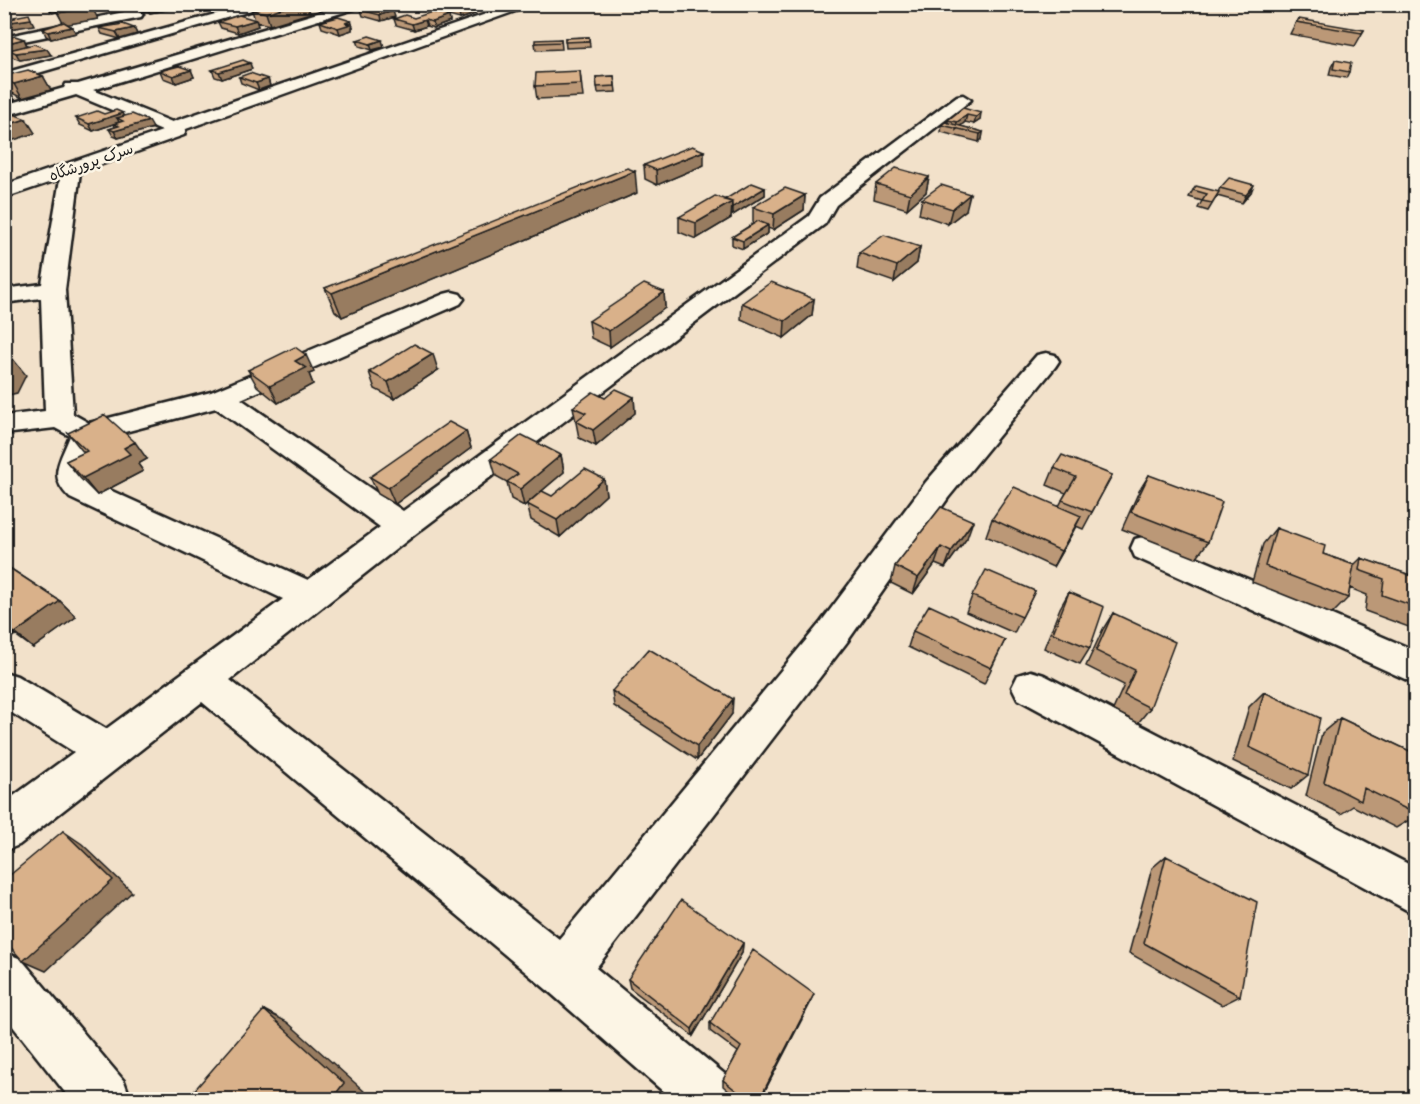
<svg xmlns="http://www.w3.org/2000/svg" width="1420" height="1104" font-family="'Playpen Sans','Playpen Sans Arabic',sans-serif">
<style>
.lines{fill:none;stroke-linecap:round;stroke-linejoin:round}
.minor-casing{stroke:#1c1c1c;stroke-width:5}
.minor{fill:#fcf5e5;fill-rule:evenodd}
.wall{fill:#bb9877;stroke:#1c1c1c;stroke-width:1.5}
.shaded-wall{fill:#987c61;stroke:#1c1c1c;stroke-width:1.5}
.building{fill:#d9b18a;stroke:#1c1c1c;stroke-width:1.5}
.labels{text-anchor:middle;stroke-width:5;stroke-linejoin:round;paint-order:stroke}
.far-street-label{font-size:15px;fill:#1c1c1c;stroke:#fcf5e5}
</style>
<rect width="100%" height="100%" fill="#f2e1ca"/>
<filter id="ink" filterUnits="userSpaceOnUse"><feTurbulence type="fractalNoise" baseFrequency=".0167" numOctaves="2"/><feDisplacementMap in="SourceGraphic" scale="12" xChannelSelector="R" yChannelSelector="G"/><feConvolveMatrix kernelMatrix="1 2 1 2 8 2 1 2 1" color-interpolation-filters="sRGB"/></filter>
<g filter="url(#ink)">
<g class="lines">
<g class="minor-casing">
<path id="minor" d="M251 4H274L4 83V73Z
M348 4H370L93 90 172 122 515 4H535L186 129 184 135 80 172 65 290 73 414 89 423 211 392 444 294 452 292 460 294 464 299 460 304 241 399 403 511 809 216 820 198 957 96 963 95 971 100 836 205 825 224 414 535 230 680 559 939 821 622 926 482 1037 355 1046 353 1055 355 1059 361 1055 367 948 498 847 642 596 968 733 1081 740 1100H673L546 989 202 702 19 845 4 851V803L74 752 4 708V672L17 676 106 729 283 599 70 498C47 476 60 462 70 436L55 428 4 434V416L45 411 41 298 4 303V289L42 284 60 179 4 198V185L162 131 76 95 4 116V105L64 88 66 84H78ZM216 408 380 527 308 580 92 482 87 478 86 471 98 439Z
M129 6 143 14 141 17 4 45V37L124 12V7Z
M1147 536 1416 651V684L1135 557 1131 548 1135 539Z
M1031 671 1044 675 1416 868V915L1018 699 1012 687 1018 675Z
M4 952 21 959 124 1081 131 1100H71L4 1015Z"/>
</g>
<use href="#minor" class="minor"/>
</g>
<path class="wall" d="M47 4 98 19 67 24 76 33 51 39 46 36 43 29 63 22 57 12 52 13Z
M134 4H164L167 10 150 13 147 11 140 12 136 8Z
M207 4H243L244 7 226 12 207 5Z
M412 4H449L450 8 426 11 413 7Z
M484 4H504L496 7Z
M474 8 475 14 460 19 448 16 447 10Z
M252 10 310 13 270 25 256 22 258 26 238 33 221 28 218 22 255 20Z
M361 10 395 17 381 21 363 16Z
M449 16 450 22 434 28 427 26 414 30 396 25 394 19Z
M351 21 353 27H352V30L340 34 322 28 320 22Z
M1296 22 1364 30 1355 46 1290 34Z
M99 28H134L137 34 120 39 102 34Z
M589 37 590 47 566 48 565 38Z
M4 39H24L27 45 51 55 20 60 12 57 9 51 4 52Z
M561 39 562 49 536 50 535 43Z
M357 40 384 47 372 50 359 46Z
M1335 60 1349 72 1346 78 1329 75 1331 67Z
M252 69 222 79 215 77 212 70Z
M191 70 194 77 176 83 163 78 160 71Z
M580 71 583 97 537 99 535 86Z
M4 76H43L51 90 22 98 8 91 4 86Z
M614 76 616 92 598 93 596 77Z
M239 77 268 79 270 86 259 90 241 83Z
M963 108 980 120 974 124 965 122 960 126 983 132 982 139 979 142 941 132 942 125 948 123V120Z
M123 113 124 116 153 128 118 138 113 136 109 129 115 127 114 124 93 131 80 125 76 118 104 114Z
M644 165H704L657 185 645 179Z
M929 177 926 192 907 209 874 199 876 184Z
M765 188V195L733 215 731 214V218L696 239 679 232V217L724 200Z
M1220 188 1251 192 1242 203 1217 196 1208 211 1198 208 1202 201 1189 197 1193 190 1218 192Z
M637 193 342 317 335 311 325 288Z
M805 195 804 210 773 230 768 228V233L743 249 732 245V237L754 223 753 222V207Z
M922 199 966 210 948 224 919 214Z
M920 247 917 263 894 282 857 269 859 253Z
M664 292 665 308 610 347 591 338 589 321Z
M814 299 812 315 784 338 741 319 742 303Z
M248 370 314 372 309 374 313 384 278 403 257 386Z
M438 370 394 399 375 389 369 372Z
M634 397 635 413 596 446 579 438 573 407 605 398Z
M466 431 471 448 395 504 378 494 370 477Z
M68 433 147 459 138 464 143 471 97 495 80 478 66 461 84 453Z
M561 455 564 472 524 506 511 499 507 482 496 476 491 459Z
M1054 468 1112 475 1083 529 1076 526 1053 567 986 536 992 519 1059 506 1066 493 1047 485Z
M1149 475 1208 542 1196 558 1122 529 1139 491Z
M604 479 606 495 560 537 531 520 527 504Z
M941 507 967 538 945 568 935 564 913 594 891 583 895 566Z
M1276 528 1323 554 1354 565 1361 558 1416 577V628L1414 629 1365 611 1367 595 1350 588 1348 598 1332 614 1252 582 1263 544Z
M5 565 60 601 76 617 33 648 15 635 4 643Z
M1035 591 1014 633 966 612 972 596Z
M1069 592 1090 648 1080 664 1044 648 1060 608Z
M1113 613 1150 708 1138 723 1113 710 1124 685 1086 666 1103 629Z
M913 631 1005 640 984 684 908 647Z
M612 691 732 714 697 760 614 706Z
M1264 692 1308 775 1291 789 1233 761 1249 707Z
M1340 718 1416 754V816L1396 828 1353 806 1341 814 1306 796 1322 733Z
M1166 856 1240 996 1222 1005 1129 953 1152 868Z
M743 943 742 953 693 1036 630 988 628 979Z
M811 1002 760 1100H739L723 1086V1080L738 1052 710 1031V1023Z"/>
<path class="shaded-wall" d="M4 4H26L4 8Z
M164 4 167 10 150 13 147 7Z
M224 4H243L244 7 226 12Z
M295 4H307L310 13 270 25 266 13Z
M427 4H449L450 8 426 11 425 5Z
M496 4H504L496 7Z
M145 5 147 11 140 12 137 7Z
M54 6 57 12 52 13 48 7Z
M92 7 98 19 64 25 58 13Z
M474 8 475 14 460 19 459 13Z
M393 11 395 17 381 21 380 15Z
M449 16 450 22 434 28 433 22Z
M31 19 34 25 4 30V23Z
M256 20 258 26 238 33 235 26Z
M425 20 427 26 414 30 412 24Z
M351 21 353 27H352V30L340 34 338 28 345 23Z
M72 27 76 33 51 39 48 32Z
M134 28 137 34 120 39 116 32Z
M24 39 27 46 4 52V44Z
M382 40 384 47 372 50 370 44Z
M47 49 51 55 20 60 16 53Z
M250 63 252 69 222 79 219 72Z
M191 70 194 77 176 83 173 76Z
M43 76 51 90 22 98 14 84Z
M268 79 270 86 259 90 256 83Z
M11 93 15 100 4 103V95Z
M123 113 126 120 117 118 119 122 93 131 89 124Z
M981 113 980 120 974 124 976 117Z
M967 115 965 122 956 130 957 122Z
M26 119 35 133 5 143 4 126Z
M149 121 153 128 118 138 114 131Z
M983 132 982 139 979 142 980 134Z
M704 151V165L657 185 656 170Z
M635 171 637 193 342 317 332 293Z
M929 177 926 192 907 209 910 194Z
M1254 185 1251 192 1242 203 1246 195Z
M765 188V195L733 215V207Z
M970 194 966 210 948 224 952 209Z
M805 195 804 210 773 230 774 214Z
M732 202 731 218 696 239V223Z
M768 225V233L743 249V241Z
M920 247 917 263 894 282 897 266Z
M664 292 665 308 610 347 609 331Z
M814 299 812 315 784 338 785 321Z
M433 354 438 370 394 399 388 382Z
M306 355 314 372 309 374 313 384 278 403 270 386 295 361Z
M12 358 26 375 17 393 4 396V375Z
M634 397 635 413 596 446 593 430Z
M466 431 471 448 395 504 388 488Z
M135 442 147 459 138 464 143 471 97 495 83 478 124 448Z
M561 455 564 472 524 506 520 489Z
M604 479 606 495 560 537 557 520Z
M1081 516 1073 532 1053 567 1061 551Z
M973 521 967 538 945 568 951 552Z
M941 547 935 564 913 594 918 578Z
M60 601 76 617 33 648 15 633Z
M4 626 15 635 4 643Z
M733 699 732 714 697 760V746Z
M63 831 82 844 132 892 46 971 23 961Z
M743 943 742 953 693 1036 692 1029Z
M814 994 760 1100H759Z
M264 1010 287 1022 364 1091 358 1100H331Z"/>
<path class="building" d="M53 4H90L92 7 58 13Z
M135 4H162L147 7 145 5 137 7Z
M269 4H295L266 13 252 10Z
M461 5 474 8 459 13 447 10Z
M375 6 393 11 380 15 361 10Z
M432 12 449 16 433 22 425 20 412 24 394 19 405 15 414 18Z
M29 14 31 19 4 23V20L15 18 14 17Z
M239 15 256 20 235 26 218 22Z
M338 17 351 21 345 23 351 24 338 28 320 22Z
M1299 19 1364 30 1362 33 1296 22Z
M64 22 72 27 48 32 43 29Z
M123 24 134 28 116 32 99 28Z
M15 36 24 39 4 44V39Z
M369 36 382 40 370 44 357 40Z
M589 37V41L565 42V38Z
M561 39V42L535 43V40Z
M34 44 47 49 16 53 9 50Z
M243 60 250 63 219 72 212 70Z
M1335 60 1351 63 1349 72 1333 69Z
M179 66 191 70 173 76 160 71Z
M28 70 43 76 14 84 4 80V76Z
M580 71 581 84 535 86 536 73Z
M250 73 268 79 256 83 239 77Z
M614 76 615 86 597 87 596 77Z
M4 91 11 93 4 95Z
M963 108 981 113 976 117 967 115 957 122 948 120Z
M116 110 123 113 89 124 76 118 97 111 104 114Z
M4 111H6L26 119 4 126Z
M132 114 149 121 114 131 109 129 119 126 114 124 123 121 117 118Z
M945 122 983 132 980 134 942 125Z
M692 146 704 151 656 170 644 165Z
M627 168 635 171 332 293 325 288Z
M896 168 929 177 910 194 876 184Z
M1229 178 1254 185 1246 195 1220 188Z
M752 183 765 188 733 207 732 206V202L724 200Z
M941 185 970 194 952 209 922 199Z
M1196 186 1219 192 1212 203 1202 201 1207 194 1193 190Z
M785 188 805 195 774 214 753 207Z
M715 196 732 202 696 223 679 217Z
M758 221 768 225 743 241 732 237Z
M884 235 920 247 897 266 859 253Z
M771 282 814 299 785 321 742 303Z
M644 284 664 292 609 331 589 321Z
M414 344 433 354 388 382 369 372Z
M295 347 306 355 295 361 306 368 270 386 248 370Z
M12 358 4 375V359Z
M616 389 634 397 593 430 576 421 586 413 573 407 593 392 605 398Z
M105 415 135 442 124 448 130 454 83 478 66 461 87 451 68 433Z
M449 422 466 431 388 488 370 477Z
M522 435 561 455 520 489 507 482 518 474 491 459Z
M1062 455 1112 475 1092 512 1062 500 1076 477 1054 468Z
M585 469 604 479 557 520 527 504 542 491 552 496Z
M1149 475 1222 502 1208 542 1131 512Z
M1014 487 1081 516 1061 551 992 519Z
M941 507 973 521 951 552 941 547 918 578 895 566Z
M1276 528 1325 546 1323 554 1354 565 1348 598 1265 566Z
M1361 558 1416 577V607L1382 595 1384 579 1359 570Z
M5 565 60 601 15 633 4 625Z
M986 570 1035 591 1022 617 972 596Z
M1069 592 1104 607 1090 648 1053 633Z
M929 605 1005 640 991 668 913 631Z
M1113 613 1175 642 1150 708 1124 695 1135 670 1096 651Z
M649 649 733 699 697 746 612 691Z
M1264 692 1320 718 1308 775 1249 747Z
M1340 718 1416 754V814L1364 788 1361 801 1324 782Z
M63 831 113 880 23 961 4 940V880Z
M1166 856 1257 902 1240 996 1144 943Z
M681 900 743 943 692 1029 628 979Z
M753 950 814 994 759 1100H748L723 1080 741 1047 710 1023Z
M264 1010 344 1083 331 1100H306L303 1097 301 1100H186Z"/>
</g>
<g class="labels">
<g class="far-street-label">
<text transform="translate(91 162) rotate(-19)" y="5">سرک پرورشگاه</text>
</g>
</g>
<rect width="1420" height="1104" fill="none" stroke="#fcf5e5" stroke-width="24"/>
<rect x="12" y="12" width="1396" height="1080" fill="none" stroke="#1c1c1c" stroke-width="2" filter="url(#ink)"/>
</svg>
